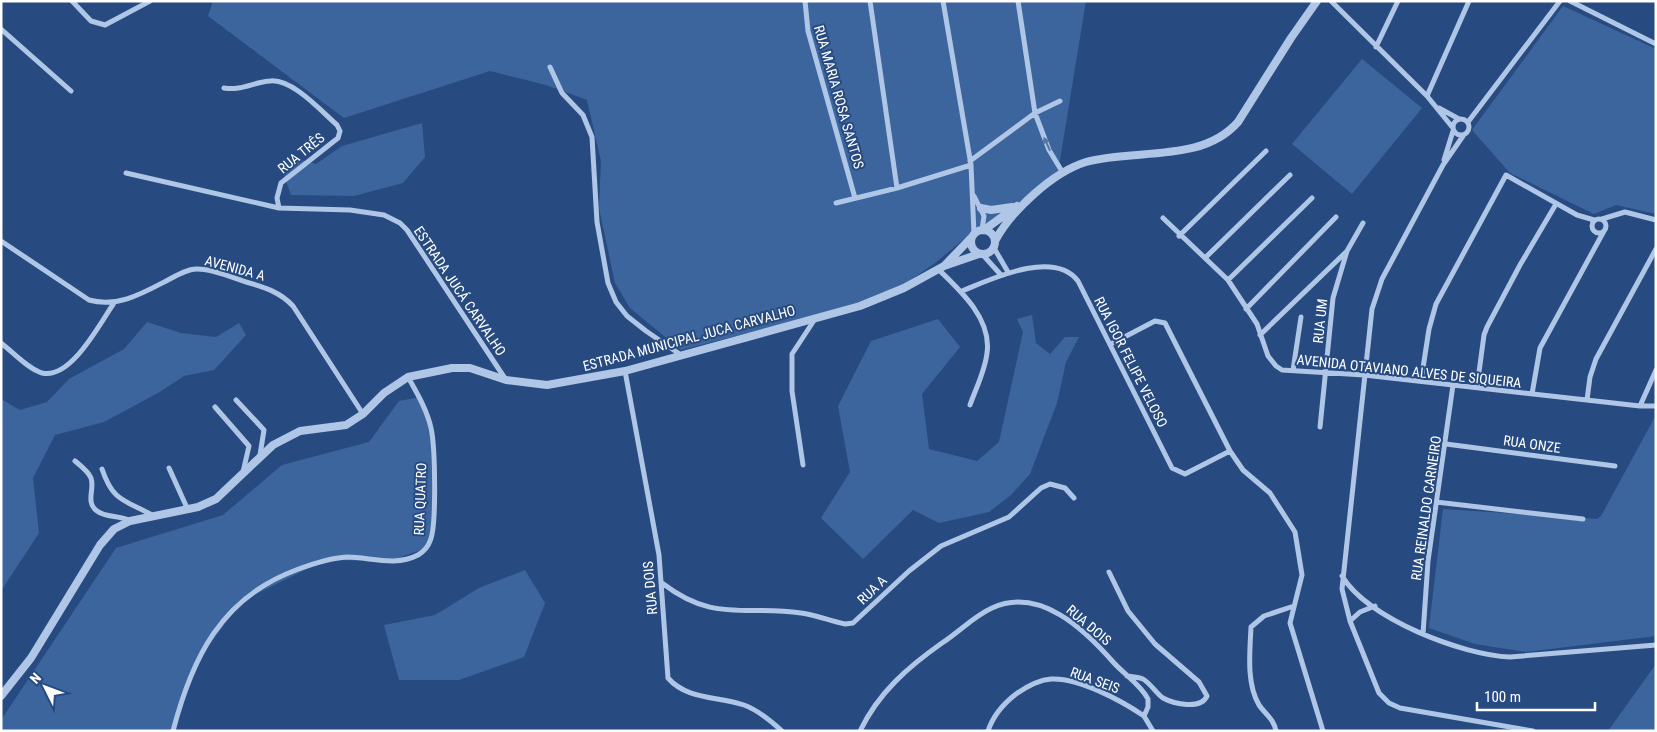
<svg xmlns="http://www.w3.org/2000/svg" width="1657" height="732" font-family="'Roboto Condensed',sans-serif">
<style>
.green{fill:#3c659e}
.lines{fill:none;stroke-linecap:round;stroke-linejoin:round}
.minor{stroke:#afc6e6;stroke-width:5}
.tertiary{stroke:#afc6e6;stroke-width:8}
.oneway{fill:#5776a4}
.labels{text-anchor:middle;stroke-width:4;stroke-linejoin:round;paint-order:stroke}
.street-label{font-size:14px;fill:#fff;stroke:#274b81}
</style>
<rect width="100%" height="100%" fill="#274b81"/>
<path class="green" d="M213 1H1086L1058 172 1013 208 963 240 935 263 902 286 860 302 818 315 681 350 630 308 615 283 599 208 601 161 587 100 546 85 490 71 344 118 208 16Z
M1563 6 1656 49V214L1616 205 1594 214 1510 173 1472 130Z
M1362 59 1422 108 1352 194 1292 144Z
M422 123 425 157 403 183 354 196 291 195 283 173 288 156 316 164 342 146Z
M1032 315 1036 343 1050 354 1065 337H1079L1066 362 1057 403 1030 474 1011 495 989 512 939 523 913 510 863 559 821 518 850 472 838 406 871 341 938 319 960 347 922 394 929 449 977 461 999 442 1023 332 1017 319Z
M147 322 181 333 216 337 239 323 246 335 214 370 184 376 158 393 104 422 55 435 33 478 39 533 1 591V399L20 410 47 402 69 379 124 349Z
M420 397 431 429 433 531 426 548 390 561 325 560 242 601 198 660 174 731H1V720L116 548 223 515 282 465 369 442 399 401Z
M1656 415V636L1526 652 1475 644 1429 628 1443 509 1597 519 1601 516Z
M525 570 545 603 524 657 459 680H399L384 625 435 615 479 588Z
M1656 664V731H1608Z"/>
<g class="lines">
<path class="minor" d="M72 1 91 21 105 25 150 1
M805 1 808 31 855 198
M870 1 897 188
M943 1 971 165 974 234
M1018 1 1035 113 1049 150 1063 173
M1331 1 1427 96 1453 128
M1570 1 1656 44
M1 29 71 91
M1376 47 1398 1
M550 67 562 93 583 115 592 137 597 222 608 283 616 302 627 316 646 331 681 355
M224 88C241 91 254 82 270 81 292 78 322 112 337 125L340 131 338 138 281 183 277 198 279 208
M1427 96 1469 1
M1439 108 1459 119
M1453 127a8 8 0 1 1 16 0a8 8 0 1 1-16 0Z
M1468 122 1560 1
M1463 136 1443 165 1382 279 1372 309 1342 589 1350 621 1379 693 1389 703 1400 708 1533 731
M1444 160 1453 131
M970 161 1035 113 1060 101
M126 173 279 208 350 210 384 215 400 223 407 230 506 380
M974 196 984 216 982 230
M836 203 897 188 971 165
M1163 218 1228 280 1257 324 1268 356 1276 366 1282 370 1364 375 1640 406H1656
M1592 226a7 7 0 1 1 14 0a7 7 0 1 1-14 0Z
M1602 219 1625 212 1656 220
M1179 236 1266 151
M1 241 89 300C118 308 143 293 168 280 177 275 187 269 197 269 213 269 231 277 246 282 264 287 280 292 293 306L363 414
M994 248 1008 272
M983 255 1001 275
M1205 258 1290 175
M938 269C960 290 992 319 987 353 985 371 976 388 970 405
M1228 280 1312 198
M962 291C991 279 1054 249 1078 281L1172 468 1185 474 1230 451
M1246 309 1336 217
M1260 335 1346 252
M1 343C13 352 28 369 42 373 71 380 100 323 114 303
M1111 344 1155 321 1165 323 1230 451 1243 470 1270 493 1295 532 1302 575 1290 623 1323 731
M1293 370 1301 317
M625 371 659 555 668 678C687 700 718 696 744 705 758 710 771 721 782 731
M1421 381 1429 329 1436 304 1506 175 1577 215 1594 220
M1477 387 1484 335 1487 327 1520 265 1556 204
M1532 394 1540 348 1604 231
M236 400 264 430 260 455
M1587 400 1590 377 1596 359 1656 249
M1640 406 1656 370
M215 407 249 446 243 472
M1320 427 1333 298 1347 251 1363 223
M1446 444 1615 466
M75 461C81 466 88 471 91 478 95 489 85 502 97 511 106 518 120 515 130 521
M803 465 792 391V354L815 319
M169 468 188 510
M102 469C113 502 125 500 152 515
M1436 502 1583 519
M1109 572 1128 611 1155 644 1199 682 1207 696C1201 710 1174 704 1163 698 1156 693 1151 684 1143 679 1138 677 1132 677 1127 676
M1342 576C1368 619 1462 655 1510 657L1656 645
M662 583C714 623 743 605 801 613 816 615 830 621 845 624L853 623 909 571 941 546 1009 517 1041 488 1050 484 1065 488 1074 498
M1350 621 1360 612 1375 606
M1423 634 1428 561 1453 385
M1144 716 1153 731
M173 731C192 658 221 598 296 570 312 564 329 558 347 557 370 557 395 567 418 555 423 552 428 547 430 541 437 527 435 445 431 428 427 410 417 393 408 377
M860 731C879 692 908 667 942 643 959 632 974 616 992 608 1040 586 1085 630 1114 663 1125 675 1141 685 1148 699V707L1144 716C1122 701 1078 677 1051 679 1038 680 1026 687 1016 694 1003 704 993 716 988 731
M1276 731C1274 719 1265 714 1259 705 1246 683 1250 651 1251 627L1264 616 1294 606"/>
<path class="tertiary" d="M981 208 991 210 1012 207
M971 242a12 12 0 1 1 24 0a12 12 0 1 1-24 0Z
M984 230 1017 206
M995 241C1011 211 1053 172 1086 162 1134 148 1201 164 1238 122L1291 38 1317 1
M945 265 971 238
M1 696 31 658 100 545 114 529 130 521 198 507 216 499 273 445 300 431 346 425 363 414 384 393 408 377 452 368H470L506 380 547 385 625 371 860 306 904 288 944 266 979 254"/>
</g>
<defs><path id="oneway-solid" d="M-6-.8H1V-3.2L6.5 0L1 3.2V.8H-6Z" transform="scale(1.25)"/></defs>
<use class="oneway" href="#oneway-solid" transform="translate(1047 144) rotate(-115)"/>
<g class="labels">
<g class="street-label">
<text transform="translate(839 97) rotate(74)" y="5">RUA MARIA ROSA SANTOS</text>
<text transform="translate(301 153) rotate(-39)" y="5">RUA TRÊS</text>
<text transform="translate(235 268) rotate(15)" y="5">AVENIDA A</text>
<text transform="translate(460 291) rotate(56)" y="5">ESTRADA JUCÁ CARVALHO</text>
<text transform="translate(1320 321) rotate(-84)" y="5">RUA UM</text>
<text transform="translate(689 338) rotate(-15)" y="5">ESTRADA MUNICIPAL JUCA CARVALHO</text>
<text transform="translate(1131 362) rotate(63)" y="5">RUA IGOR FELIPE VELOSO</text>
<text transform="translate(1409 371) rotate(6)" y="5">AVENIDA OTAVIANO ALVES DE SIQUEIRA</text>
<text transform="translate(1532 444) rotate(8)" y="5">RUA ONZE</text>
<text transform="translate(420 499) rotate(-88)" y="5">RUA QUATRO</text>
<text transform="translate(1426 508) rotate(-82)" y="5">RUA REINALDO CARNEIRO</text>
<text transform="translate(650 588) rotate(-95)" y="5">RUA DOIS</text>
<text transform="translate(872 590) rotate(-44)" y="5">RUA A</text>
<text transform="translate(1089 625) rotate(40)" y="5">RUA DOIS</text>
<text transform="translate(1095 680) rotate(20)" y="5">RUA SEIS</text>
</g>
</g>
<rect width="1657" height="732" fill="none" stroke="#ffffff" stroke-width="5"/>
<g transform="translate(45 687) rotate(312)" stroke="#274b81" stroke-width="4" paint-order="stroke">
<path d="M0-4L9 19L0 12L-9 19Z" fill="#ffffff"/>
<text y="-8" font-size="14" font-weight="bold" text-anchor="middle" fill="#ffffff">N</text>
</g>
<path d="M1477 702v8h118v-8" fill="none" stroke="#ffffff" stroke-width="2.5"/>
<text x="1484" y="702" font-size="15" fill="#ffffff" stroke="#274b81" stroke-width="4" paint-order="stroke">100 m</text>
</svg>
